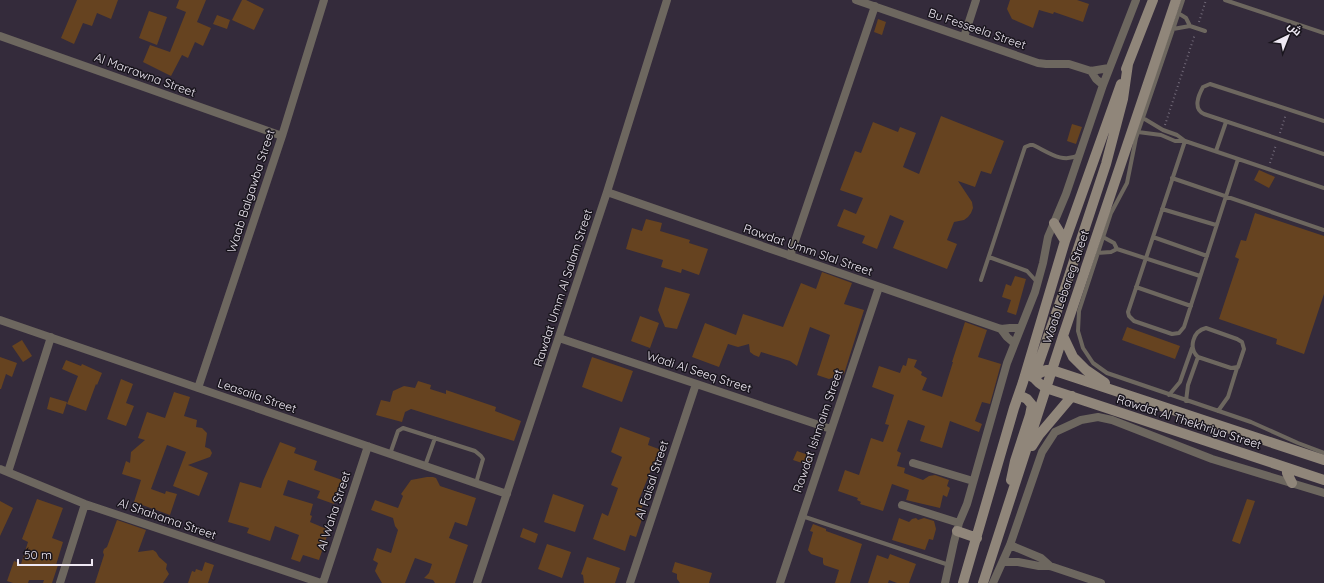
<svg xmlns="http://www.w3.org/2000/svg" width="1324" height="583" font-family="Quicksand,Cairo,sans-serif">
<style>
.building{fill:#664320}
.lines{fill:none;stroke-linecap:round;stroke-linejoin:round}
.path{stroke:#706877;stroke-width:2;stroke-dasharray:1 3;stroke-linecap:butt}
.lane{stroke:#6d675f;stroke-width:4}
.street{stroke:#6d675f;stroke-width:8}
.secondary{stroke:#90867a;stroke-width:10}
.labels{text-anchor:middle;stroke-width:3;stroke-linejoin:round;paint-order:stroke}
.street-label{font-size:12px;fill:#eee8f3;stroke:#19151d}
</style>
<rect width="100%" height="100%" fill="#342b3b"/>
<path class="building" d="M77 0H118L111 19 97 13 92 26 83 23 74 44 61 38Z
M179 0H206L197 22 211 28 203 46 195 42 188 58 182 55 171 76 143 62 150 45 170 52 186 12 176 8Z
M242 0H246L264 9 254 30 232 20Z
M1010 0H1077L1089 4 1083 22 1054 12 1053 14 1039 10 1033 28 1012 19 1007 9Z
M149 11 167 17 157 45 139 38Z
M217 15 230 20 227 29 213 24Z
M878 19 886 22 882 35 874 32Z
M941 116 1004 141 991 174 981 171 975 187 958 181 972 202 973 208 971 213 968 217 964 220 954 222 947 240 957 244 947 269 893 248 904 221 890 215 877 249 862 243 865 236 837 226 844 209 856 214 863 198 840 190 855 151 861 153 873 122 898 132 900 127 916 133 903 167 919 174Z
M1072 124 1082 127 1076 144 1067 141Z
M1259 170 1275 177 1269 188 1254 180Z
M1255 213 1324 236V294L1304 354 1276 344 1277 339 1219 319 1239 259 1235 257 1241 240 1246 241Z
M646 219 662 223 660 231 690 240 689 243 708 249 699 275 682 269 681 273 661 267 663 260 626 249 632 228 642 231Z
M822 272 852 283 844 304 864 310 844 374 829 379 817 375 830 335 810 327 797 366 790 361 761 352 759 357 754 355 750 352 749 344 738 347 728 344 719 367 692 357 705 323 736 335 743 314 783 327 801 283 816 289Z
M1015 276 1026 279 1016 315 1007 312 1011 300 1002 297 1006 284 1011 286Z
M665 287 690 294 677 329 665 327 658 310Z
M640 316 659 323 650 348 631 341Z
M965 322 987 330 978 357 1001 364 990 404 982 402 975 421 982 424 979 432 950 421 942 448 920 441 925 426 908 420 897 451 901 453 897 466 905 468 904 473 923 480 929 476 935 475 949 480 947 486 950 488 947 497 943 495 940 508 906 500 909 490 892 484 883 511 860 504 861 502 857 500 858 498 838 491 845 470 859 475 871 438 883 442 889 425 885 424 894 395 872 387 879 366 900 373 903 365 906 366 908 358 917 360 914 367 922 372 921 375 927 378 922 390 942 397 953 362H952Z
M1127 327 1180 346 1175 359 1122 340Z
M22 340 32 356 23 362 12 346Z
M0 357 17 363 12 377 6 374 1 389H0Z
M592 357 633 371 622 402 582 387Z
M66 360 81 366 82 364 102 373 97 385 96 384 86 411 67 404 78 376 62 369Z
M121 379 133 384 126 403 134 406 126 426 107 419Z
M418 381 431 385 430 389 446 394V390L496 407 495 411 521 421 514 441 411 409 405 412 402 422 376 415 381 400 390 402 393 391 404 386 415 388Z
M174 392 190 397 184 416 197 420 196 427 202 428 207 433 205 447 210 449 212 453 210 457 188 465 208 473 199 496 173 486 186 452 167 445 151 489 165 494 166 491 177 494 170 515 134 502 141 480 122 474 126 461 130 463 131 452 145 440 138 438 147 412 165 418Z
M50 397 67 402 63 414 47 409Z
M620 427 650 438 648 445 664 451 655 472 651 470 638 502 643 504 640 515 643 516 636 537 630 535 625 551 593 539 602 513 608 516 618 488 611 485 622 457 611 452Z
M280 442 296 448 294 453 317 461 314 470 342 480 334 504 317 498 320 491 288 480 283 495 313 504 310 515 312 516 310 522 329 530 319 560 303 555 300 562 291 559 299 535 275 526 270 541 247 533 249 528 228 522 240 482 261 488 263 481Z
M797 451 814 457 811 466 793 460Z
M427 477H433L436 478 440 486 476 498 467 526 455 522 449 538 468 545 455 583H435L433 580 424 578 429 573 432 564 415 558 405 583H382L375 571 378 563 373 560 377 548 391 553 398 530 395 526 393 518 371 510 375 500 398 508 403 496 401 494 411 480Z
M553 494 584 505 575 532 544 522Z
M37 499 63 508 52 538 63 542 56 565H58L52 583H43L44 580H29L28 583H13L7 581 14 561 21 564 28 542 22 539Z
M1247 499 1255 501 1240 544 1232 541Z
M0 501 13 508 0 536Z
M899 518 909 522 912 519 916 518 918 520 924 518 934 521 936 529 933 540 929 539 925 550 892 540Z
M117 520 146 530 138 552 153 550 156 552 159 557 167 564 166 569 169 574 163 583H95L104 555 103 552 104 549 107 547Z
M813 524 826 529V531L862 544 850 583H835L839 570 824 565 823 563V558L811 554 808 550 813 532 810 531Z
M523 528 538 534 535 543 520 537Z
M547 544 571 552 562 578 538 569Z
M890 554 916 564 909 583H897L889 580 888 583H868L877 555 888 559Z
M587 557 620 568 615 583H584L583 575 581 574Z
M205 562 214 565 208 583H188L192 571 195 572 196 569 202 571Z
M675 562 712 573 709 583H680L677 579V574L672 572Z"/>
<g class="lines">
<path class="path" d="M1199 22 1206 0
M1165 125 1195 34
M1280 133 1286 114
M1270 163 1276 145"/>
<path class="lane" d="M1183 0 1136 138 1127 183 1111 213 1079 311 1078 331 1083 348 1093 363 1107 373 1251 422 1298 443 1324 453
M1225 0 1324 33
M1178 13 1186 18 1190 26
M1173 29 1190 26 1205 31
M1143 118 1163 130 1177 135 1185 141
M1324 121 1210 84 1203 87C1198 96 1193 109 1204 114L1324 154
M1138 132 1161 135 1175 141H1185L1324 188
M1185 141 1128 312 1129 316 1134 321 1172 334 1179 333 1184 327 1238 159
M1216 151 1226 122
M1172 178 1324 230
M1162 209 1216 225
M1103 237 1114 243 1117 249 1200 276
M1153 237 1207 256
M1097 253 1111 252 1117 249
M989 257 1027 271 1037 282
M981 280 1025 147 1030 145H1033C1048 152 1062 164 1079 155
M1136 287 1191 306
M1206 328 1237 339 1242 342 1244 349 1238 367 1231 368 1198 357C1188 348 1193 331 1206 328Z
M1169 395 1180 382 1192 348
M1186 401 1188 385 1198 357
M1218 411 1228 397 1237 368
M390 454 398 431 403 428 475 451 481 456 483 459 476 483
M425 466 435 438
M802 516 949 565"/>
<path class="street" d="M856 0 1038 63 1046 64H1069L1091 71 1109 68
M0 36 282 136
M964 37 976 0
M1091 71 1096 79 1103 85
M607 192 1001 329
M790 256 875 6
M0 320 507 494
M1001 329 1010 328H1020
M1001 329 1007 337 1014 343
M559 338 831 429
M198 388 282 136 324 0
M913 463 973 481
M0 469 85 504 321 583
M8 472 51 337
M902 505 959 523
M1010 545 1041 558 1050 566
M1003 562H1018L1039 566H1050L1101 583
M60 583 85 504
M323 583 368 446
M477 583 607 192 667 0
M630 583 696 384
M780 583 879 287
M945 583 954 542 959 523 967 504 1007 363 1035 292 1043 263 1048 237 1066 194 1103 85 1136 0
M993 583 1010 545 1042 452 1055 432 1081 420 1098 417 1112 420 1212 459 1324 493"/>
<path class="secondary" d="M1128 64 1123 99 1106 164 1065 288 1037 368 1035 379 1039 383 1046 388 1324 480
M1126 69 1153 0
M1054 223 1065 241
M1063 336 1073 357 1086 370 1105 383
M1032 377 1046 370H1052L1324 460
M1032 446 1039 435 1072 396
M1287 468V473L1292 483
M1011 480 1015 461 1030 415 1032 405 1027 399 1019 395
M957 531 977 538
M963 583 1014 408 1023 382 1065 241 1121 84
M983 583 1063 336 1176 0"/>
</g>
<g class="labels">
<g class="street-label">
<text transform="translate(977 29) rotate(19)" y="4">Bu Fesseela Street</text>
<text transform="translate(145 75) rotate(20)" y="4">Al Marrawna Street</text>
<text transform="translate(251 191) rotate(-72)" y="4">Waab Balgawba Street</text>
<text transform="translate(808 250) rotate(19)" y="4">Rawdat Umm Slal Street</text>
<text transform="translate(1066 287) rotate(-71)" y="4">Waab Lebareg Street</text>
<text transform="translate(563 288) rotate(-72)" y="4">Rawdat Umm Al Salam Street</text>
<text transform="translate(699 372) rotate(18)" y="4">Wadi Al Seeq Street</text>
<text transform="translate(257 396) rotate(19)" y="4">Leasaila Street</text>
<text transform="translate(1189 422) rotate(18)" y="4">Rawdat Al Thekhriya Street</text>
<text transform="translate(818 431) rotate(-71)" y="4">Rawdat Ishmaim Street</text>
<text transform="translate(652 480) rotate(-72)" y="4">Al Faisal Street</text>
<text transform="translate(334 511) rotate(-72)" y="4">Al Waha Street</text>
<text transform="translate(167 519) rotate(19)" y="4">Al Shahama Street</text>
</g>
</g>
<g transform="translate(1288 36) rotate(43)" stroke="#19151d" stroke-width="3" paint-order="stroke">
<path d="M0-3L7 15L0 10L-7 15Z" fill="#eee8f3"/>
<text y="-6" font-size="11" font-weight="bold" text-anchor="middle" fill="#eee8f3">ش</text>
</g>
<path d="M18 559v6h74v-6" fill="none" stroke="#eee8f3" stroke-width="2"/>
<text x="24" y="559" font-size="12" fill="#eee8f3" stroke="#19151d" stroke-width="3" paint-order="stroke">50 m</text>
</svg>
